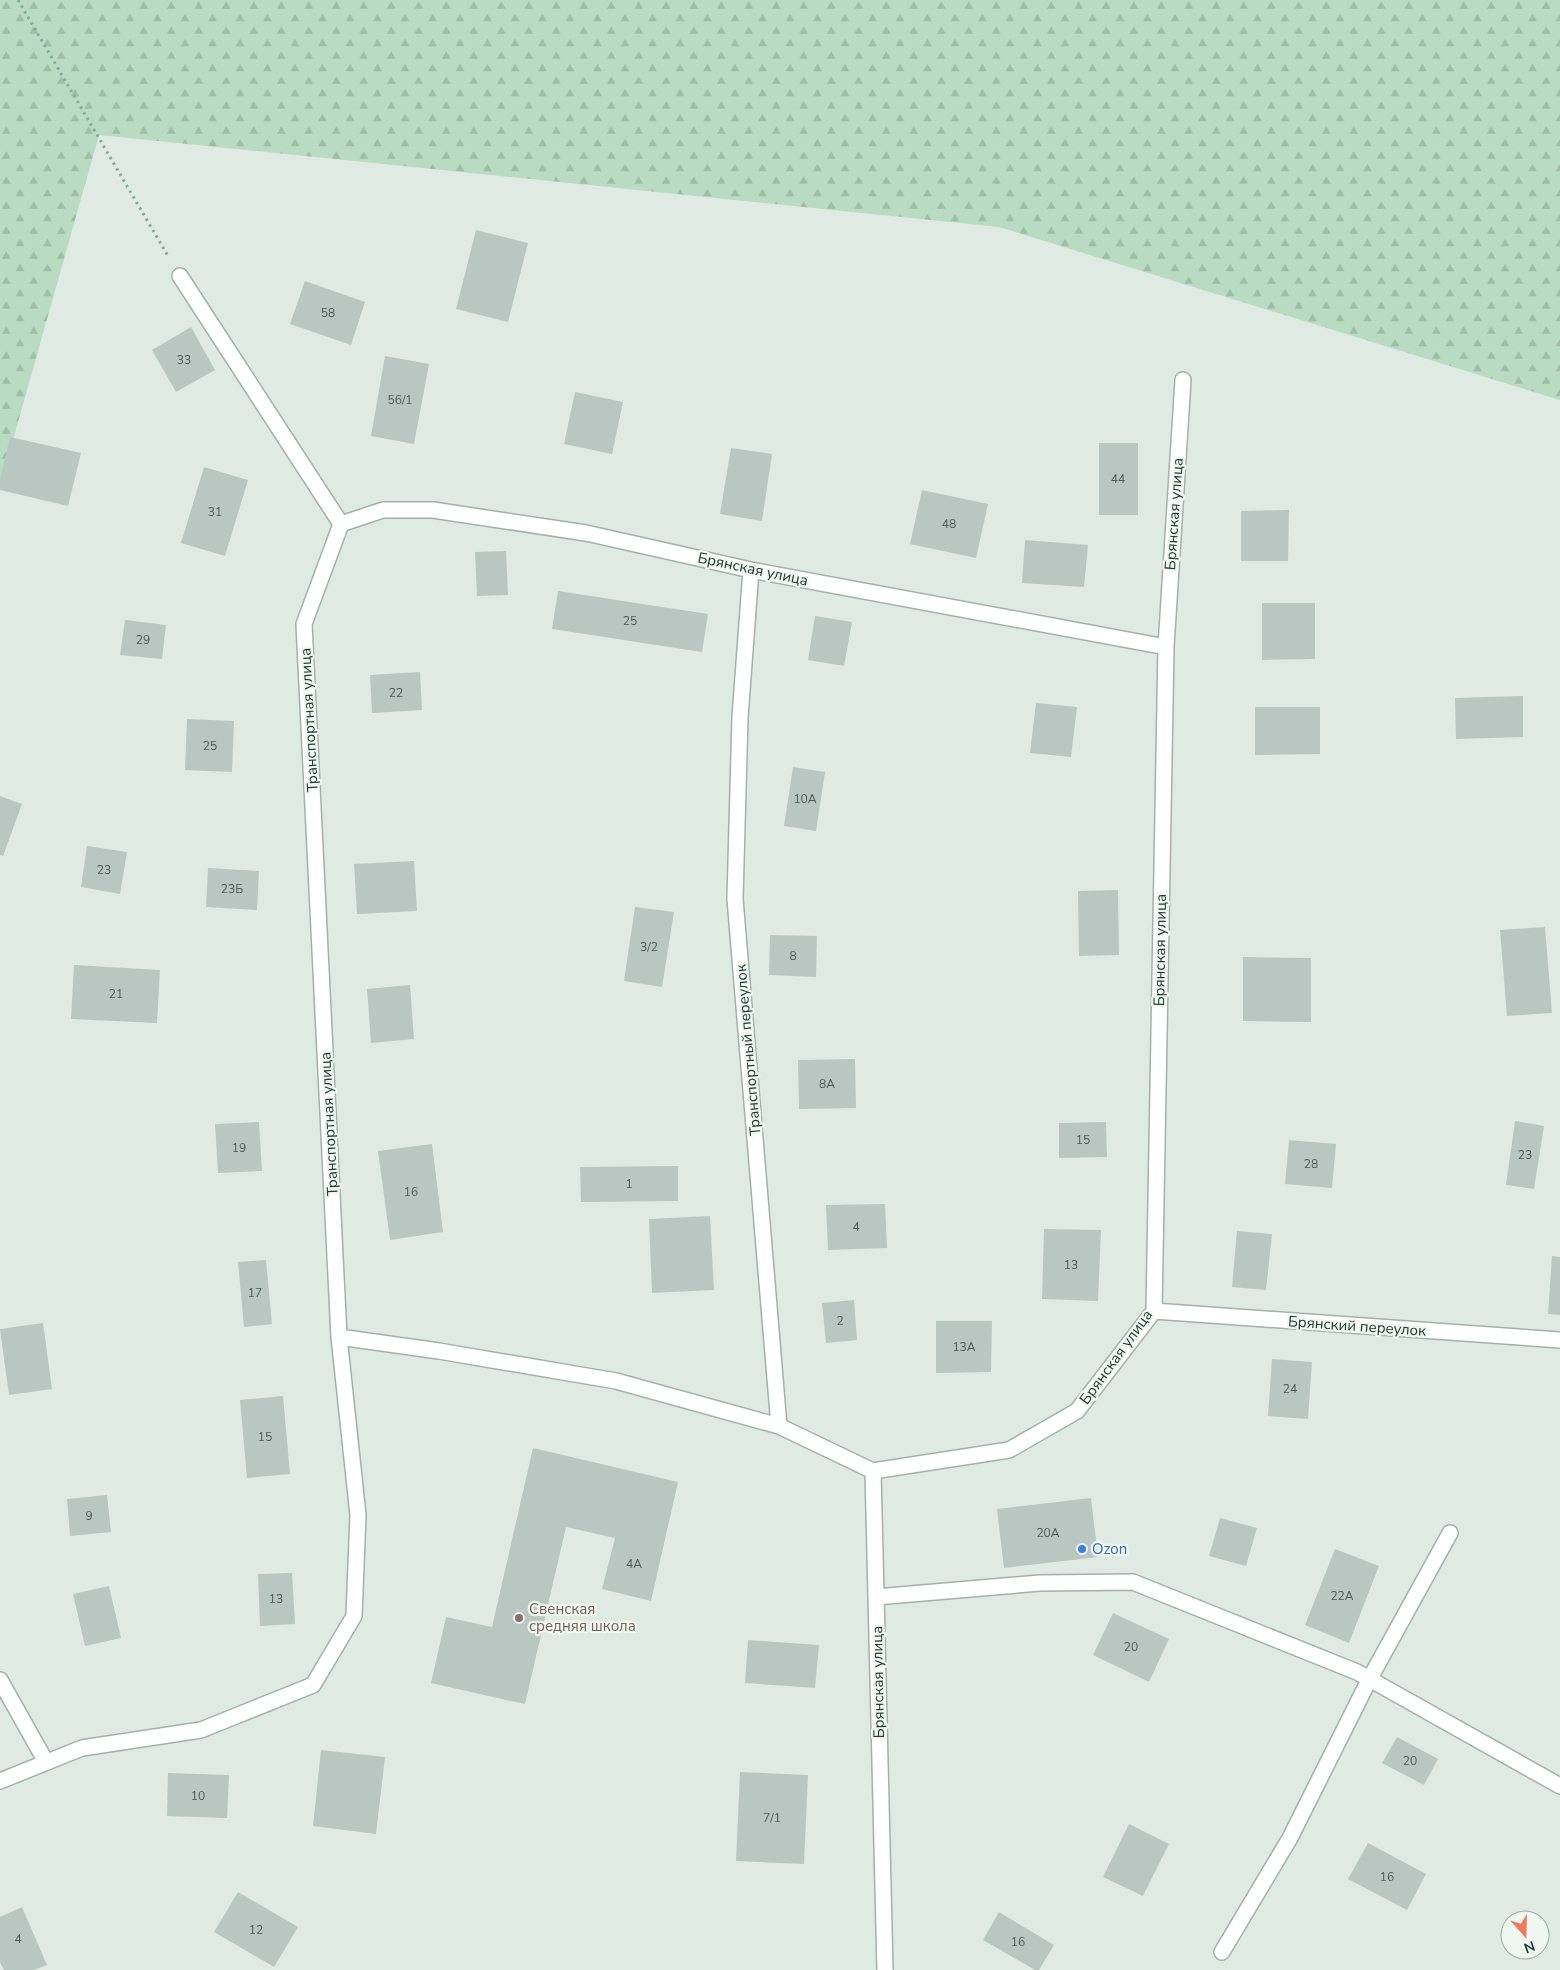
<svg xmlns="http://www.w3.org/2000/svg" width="1560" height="1970" font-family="'Nunito Sans',sans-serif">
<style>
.forest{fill:url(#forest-firs)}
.building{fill:#b8c7c1}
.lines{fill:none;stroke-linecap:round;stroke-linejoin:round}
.minor-casing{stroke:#a2b1ac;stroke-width:18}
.path{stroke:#81ad9e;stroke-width:3;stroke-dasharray:2.5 4;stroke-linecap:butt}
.minor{stroke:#fff;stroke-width:15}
.shop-dot{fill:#3f7fe0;stroke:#eff7f3;stroke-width:2}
.education-dot{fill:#8d6e63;stroke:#eff7f3;stroke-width:2}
.labels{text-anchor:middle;stroke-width:4.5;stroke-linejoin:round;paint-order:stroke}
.number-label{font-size:12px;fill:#475c56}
.street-label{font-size:15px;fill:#213932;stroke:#eff7f3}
.shop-label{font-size:15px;fill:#366cbe;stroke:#eff7f3;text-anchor:start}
.education-label{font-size:15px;fill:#785e54;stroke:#eff7f3;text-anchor:start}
</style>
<defs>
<pattern id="forest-firs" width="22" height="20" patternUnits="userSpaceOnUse" patternTransform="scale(1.25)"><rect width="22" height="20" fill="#b9dbc1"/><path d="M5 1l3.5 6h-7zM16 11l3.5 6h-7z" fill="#9fbda6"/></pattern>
</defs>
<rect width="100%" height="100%" fill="#dfeae5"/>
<path class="forest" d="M0 0H1560V400L999 227 99 135 0 486Z"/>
<path class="building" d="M476 230 528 243 508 322 456 309Z
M305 281 365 302 351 345 290 324Z
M191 327 215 370 176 392 152 350Z
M385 356 429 364 414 444 371 436Z
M575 392 623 402 612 454 564 444Z
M10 437 81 453 68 506 0 490V480Z
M1099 443H1138V515H1099Z
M731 448 772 454 762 521 720 514Z
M204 467 248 480 225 556 181 543Z
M922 490 988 504 976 558 910 544Z
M1289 510 1288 561H1241V511Z
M1025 540 1088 545 1084 587 1022 583Z
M506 551 508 595 477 596 475 552Z
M558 591 708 614 702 652 552 629Z
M1262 603H1315V659L1262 660Z
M815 616 852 622 844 666 808 660Z
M125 620 166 625 162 659 120 655Z
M420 672 422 710 372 713 370 675Z
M1523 696V737L1456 739 1455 698Z
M1036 703 1077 707 1071 757 1030 753Z
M1255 707H1320V754L1255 755Z
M187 719 234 721 232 772 185 770Z
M793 767 825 772 816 831 784 826Z
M0 796 22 804 3 856 0 855Z
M87 846 127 852 120 894 81 887Z
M414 861 417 911 357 914 354 864Z
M208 868 259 871 257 910 206 907Z
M1118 890 1119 955 1079 956 1078 891Z
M635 907 674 912 662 987 624 981Z
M1545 927 1552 1013 1507 1016 1500 930Z
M770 935 817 936 816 977 769 975Z
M1243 957 1311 958V1022L1243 1021Z
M74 965 160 970 157 1023 71 1019Z
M410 985 414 1039 371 1043 367 989Z
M855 1059 856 1108 799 1109 798 1060Z
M1515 1121 1544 1126 1534 1189 1506 1185Z
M259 1122 262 1171 218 1173 215 1124Z
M1106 1122 1107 1157 1059 1158V1123Z
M1289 1140 1336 1144 1332 1188 1285 1184Z
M432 1144 443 1232 390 1240 378 1151Z
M678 1166V1201L581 1202 580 1167Z
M885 1204 887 1248 828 1250 826 1205Z
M710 1216 714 1290 652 1293 649 1219Z
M1044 1229 1101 1230 1098 1301 1042 1299Z
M1237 1231 1272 1234 1266 1290 1232 1287Z
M1552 1256 1560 1257V1315L1548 1314Z
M266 1260 272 1324 244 1327 238 1262Z
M854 1300 857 1340 826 1343 822 1303Z
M936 1321H992L991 1372 936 1373Z
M43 1323 52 1389 9 1395 0 1329Z
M1272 1359 1312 1362 1308 1419 1268 1416Z
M283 1396 290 1474 247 1478 240 1400Z
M533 1448 678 1482 651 1601 602 1589 615 1538 566 1527 525 1704 431 1683 446 1617 492 1627Z
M107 1495 111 1532 70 1536 67 1499Z
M1091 1498 1098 1557 1004 1568 997 1509Z
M1220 1518 1257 1528 1246 1566 1209 1556Z
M1335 1549 1379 1566 1349 1643 1305 1625Z
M292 1573 295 1624 260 1626 258 1574Z
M109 1586 121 1638 85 1646 73 1594Z
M1113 1613 1169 1639 1149 1682 1093 1655Z
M748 1640 819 1645 815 1688 745 1683Z
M1397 1737 1438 1759 1424 1785 1382 1763Z
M321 1750 385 1757 376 1834 313 1826Z
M740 1772 808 1775 804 1864 736 1861Z
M168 1773 229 1775 227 1818 167 1816Z
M1129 1824 1169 1844 1143 1896 1103 1877Z
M1368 1843 1426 1874 1407 1910 1348 1879Z
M238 1892 298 1927 274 1967 214 1932Z
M22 1907 47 1965 34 1970H4L0 1962V1917Z
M999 1912 1054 1945 1039 1970H1035L983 1940Z"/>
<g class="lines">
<g class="minor-casing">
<path id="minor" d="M341 524 383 510H433L586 533 751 570 1166 647
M751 570 740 717 735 899 779 1426 873 1471
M1154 1311 1560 1340
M339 1337 439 1351 616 1381 779 1426
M873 1471 1009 1450 1077 1411 1154 1311 1166 647 1183 380
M873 1471 885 1970
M876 1597 1040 1583 1133 1582 1357 1672 1560 1786
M0 1680 46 1762
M0 1781 82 1748 201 1730 313 1685 354 1616 358 1515 339 1337 304 624 341 524 180 276
M1222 1952 1290 1838 1369 1680 1450 1533"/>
</g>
<path class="path" d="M18 0 168 256"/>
<use href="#minor" class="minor"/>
</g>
<circle class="shop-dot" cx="1082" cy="1549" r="5"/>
<circle class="education-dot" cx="519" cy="1618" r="5"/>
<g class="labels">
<g class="number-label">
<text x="328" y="317">58</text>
<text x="184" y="364">33</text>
<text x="400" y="404">56/1</text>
<text x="1118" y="483">44</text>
<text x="215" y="516">31</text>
<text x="949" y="528">48</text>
<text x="630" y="625">25</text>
<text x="143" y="644">29</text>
<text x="396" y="697">22</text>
<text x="210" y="750">25</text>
<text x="805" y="803">10А</text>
<text x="104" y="874">23</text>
<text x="232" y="893">23Б</text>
<text x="649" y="951">3/2</text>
<text x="793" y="960">8</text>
<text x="116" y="998">21</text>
<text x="827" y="1088">8А</text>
<text x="1083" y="1144">15</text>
<text x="239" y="1152">19</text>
<text x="1525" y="1159">23</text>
<text x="1311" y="1168">28</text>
<text x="629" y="1188">1</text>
<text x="411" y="1196">16</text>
<text x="856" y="1231">4</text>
<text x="1071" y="1269">13</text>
<text x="255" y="1297">17</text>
<text x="840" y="1325">2</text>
<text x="964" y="1351">13А</text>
<text x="1290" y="1393">24</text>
<text x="265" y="1441">15</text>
<text x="89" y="1520">9</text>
<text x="1048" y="1537">20А</text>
<text x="634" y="1568">4А</text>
<text x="1342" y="1600">22А</text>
<text x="276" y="1603">13</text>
<text x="1131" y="1651">20</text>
<text x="1410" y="1765">20</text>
<text x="198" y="1800">10</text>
<text x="772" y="1822">7/1</text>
<text x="1387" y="1881">16</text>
<text x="256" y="1934">12</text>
<text x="18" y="1943">4</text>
<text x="1018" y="1946">16</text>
</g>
<g class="street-label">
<text transform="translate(1174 514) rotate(-86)" y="5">Брянская улица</text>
<text transform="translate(753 569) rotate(12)" y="5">Брянская улица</text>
<text transform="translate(309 720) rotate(-93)" y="5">Транспортная улица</text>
<text transform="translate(1160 950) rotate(-89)" y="5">Брянская улица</text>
<text transform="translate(748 1050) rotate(-95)" y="5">Транспортный переулок</text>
<text transform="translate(329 1124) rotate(-93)" y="5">Транспортная улица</text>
<text transform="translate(1357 1326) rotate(4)" y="5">Брянский переулок</text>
<text transform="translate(1116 1357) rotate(-54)" y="5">Брянская улица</text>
<text transform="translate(878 1682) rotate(-91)" y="5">Брянская улица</text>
</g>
<g class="shop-label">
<text x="1092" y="1554">Ozon</text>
</g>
<g class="education-label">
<text x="529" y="1614">Свенская<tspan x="529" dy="17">средняя школа</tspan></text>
</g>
</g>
<g transform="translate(1525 1935) rotate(160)"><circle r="24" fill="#eff7f3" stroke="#9daba6"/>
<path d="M0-4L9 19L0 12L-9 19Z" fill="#ed7b5a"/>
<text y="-8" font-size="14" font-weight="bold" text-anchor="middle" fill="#213932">N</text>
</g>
</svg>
